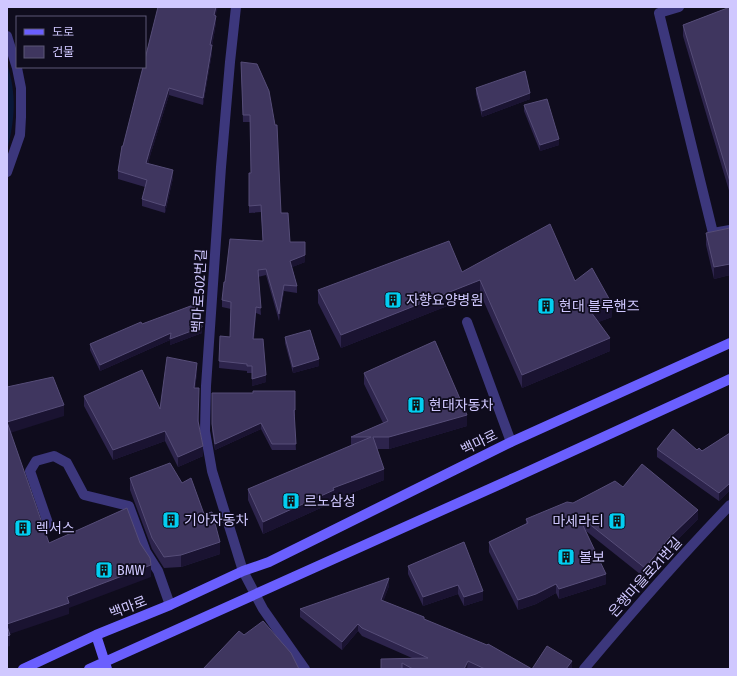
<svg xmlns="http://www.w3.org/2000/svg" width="737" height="676" font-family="'Fira Sans Condensed','Noto Sans KR',sans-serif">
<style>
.water{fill:#091839}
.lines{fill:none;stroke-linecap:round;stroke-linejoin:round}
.street{stroke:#3c377c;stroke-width:10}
.secondary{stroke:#6a5ffe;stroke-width:10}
.wall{fill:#2d244c}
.shaded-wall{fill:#1a1331}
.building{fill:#3f365f;stroke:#564d78}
.labels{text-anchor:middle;stroke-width:3.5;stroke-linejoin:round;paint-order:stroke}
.street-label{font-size:14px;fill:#d0c8ff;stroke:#0f0c1d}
.poi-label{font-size:14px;fill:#d0c8ff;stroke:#0f0c1d;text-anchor:start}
</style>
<rect width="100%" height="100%" fill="#0f0c1d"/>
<path class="water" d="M7 63C17 97 15 117 7 151Z"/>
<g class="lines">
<path class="street" d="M236 7 230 62 221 167 206 386 205 431 212 471 243 571 263 609 305 669
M679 7 659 13 713 233 730 230
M7 36 17 68 21 88V117L20 135 7 172
M467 322 511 442
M49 526 30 471 36 461 54 456 67 463 84 495 129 506 146 552 158 571 170 605
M584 669C631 613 679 558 730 505"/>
<path class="secondary" d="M96 635 107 669
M23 669 96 635 170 605 243 571 269 562 511 442 730 343
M89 669 516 477 730 379"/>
</g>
<path class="wall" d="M730 7V194L683 36V25Z
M216 16V23L212 46V53L203 105 169 95 150 156 148 164 173 178 165 213 142 206V199L145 187 118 179V171L123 146Z
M241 62 281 213 290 242 305 249V262L292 267 297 286V293L284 291 279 321 266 275 258 277 261 315 256 313 254 339 266 382 252 386V373H247V371L219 368 220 336 230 337 231 309 222 307V300L225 282 263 241 261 212 249 213V173H251L250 122H243Z
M476 88 530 99 482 117 476 94Z
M524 105 559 145 540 151 524 111Z
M730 228V275L714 279 706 245V233Z
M462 272 575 281 612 317 598 322 610 351 522 388 480 293 341 348 318 303V290Z
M142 324 202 333 170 345V340L100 371 90 350V344Z
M285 337 319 366 293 373 285 343Z
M197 373 195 388 203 456 178 467 165 441 113 460 84 406V396L160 409Z
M364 373 467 426 389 449H377L384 480 334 500V502L263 534 248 500V489L351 446V437L383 423 364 384Z
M295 391V416H294L296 450H272L261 429 215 450 212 431V393H253Z
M730 433V490L719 501 657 457V449L702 451Z
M130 478 182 483 204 514 220 554 181 567 164 568 152 549 130 490Z
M623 487 698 519 669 548 645 578 586 531 606 584 559 599 556 593 536 604 518 610 489 552V542L526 524V519L573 503Z
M464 542 483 600 464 606 458 594 423 606 408 574V566Z
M389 586 383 601 424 619 532 669H572H381L412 658 362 636 358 631 342 650 300 617V609Z"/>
<path class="shaded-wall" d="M216 7H218L214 23V15Z
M216 16V23L212 46V53L203 105V98L210 45Z
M169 88V95L150 156 146 171V163L150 149Z
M530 93V99L482 117V111Z
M559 139V145L540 151V145Z
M173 170V178L165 213V206Z
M305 242V262L290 268V261Z
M730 264V275L714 279V267Z
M480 280V293L341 348V335Z
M284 285V291L279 321V314Z
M612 304V317L591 325V312Z
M256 307V313L253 346V339Z
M202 327V333L170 345V340L100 371V365L171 333Z
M610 338V351L522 388V375Z
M319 359V366L293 373V367Z
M197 363V373L194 398V388Z
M266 375V382L252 386V379Z
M64 405V416L7 434V422Z
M467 415V426L389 449V437Z
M261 423V429L215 450V444Z
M165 431V441L113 460V450Z
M203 446V456L178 467V457Z
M384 469V480L334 500V502L263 534V522L333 488Z
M730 483V490L719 501V493Z
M698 510V519L669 548 645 578V568L669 538Z
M220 542V554L181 567V555Z
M151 565V577L69 608V614L7 635V624L67 597Z
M606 574V584L559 599V589Z
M389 578V586L381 608V600Z
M556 584V593L536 604 518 610V600Z
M458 585V594L423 606V597Z
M483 591V600L464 606V597Z
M358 624V631L342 650V642Z
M10 635V646L7 647V636Z
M468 661 467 669H464Z
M572 661V669H566Z"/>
<path class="building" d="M158 7H216L214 15 216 16 210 45H212L203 98 169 88 150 149 146 163 173 170 165 206 142 199 147 180 118 171 122 146H123L143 67H145V59Z
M730 7V182L683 25Z
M241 62 257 64 269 91 275 125H277L281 213H288L290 242H305V255L290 261 297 286 284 285 279 314 266 269 258 270 261 308 256 307 253 339H263L266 375 252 379V366H247V364L219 361 220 336 230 337 231 302 222 300 224 282H225L230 239 263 241 261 205 249 206V173H251L250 115H243Z
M525 71 530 93 482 111 476 88Z
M547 99 559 139 540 145 524 105Z
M550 224 575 281 592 268 612 304 591 312 610 338 522 375 480 280 341 335 318 290 449 241 462 272Z
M730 228V264L714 267 706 233Z
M196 304 202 327 170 339 171 333 100 365 90 344 141 322 142 324Z
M310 330 319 359 293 367 285 337Z
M435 341 467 415 389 437H373L384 469 333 488 334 490 263 522 248 489 371 437H351L388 421 364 373Z
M167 357 197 363 194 388H199L198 421 203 446 178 457 165 431 113 450 84 396 142 370 160 409Z
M53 377 64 405 7 422 49 543 127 508 140 543 150 558 151 565 67 597 69 603 7 624V387Z
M253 391H295V410H294L296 444H272L261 423 215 444 212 424V393H253Z
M673 429 697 450 699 448 702 451 730 433V483L719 493 657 449Z
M170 463 182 483 191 478 204 514 212 512 220 542 181 555 164 557 152 538 130 478Z
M642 464 698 510 669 538 645 568 578 515 606 574 559 589 556 584 536 594 518 600 489 542 528 523 526 519 567 502 573 503 615 481 623 487Z
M464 542 483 591 464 597 458 585 423 597 408 566Z
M389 578 381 600 424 617V619L487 645 488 644 532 669 547 646 572 661 566 669H485L468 661 464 669H413L402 663V669H381V659L428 658 362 628 358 624 342 642 300 609Z
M263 621 291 653 299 669H203L239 631 244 635Z
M7 626 10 635 7 636Z"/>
<defs>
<g id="building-square" transform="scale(0.9)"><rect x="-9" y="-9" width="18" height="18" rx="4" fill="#02cef1" stroke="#0f0c1d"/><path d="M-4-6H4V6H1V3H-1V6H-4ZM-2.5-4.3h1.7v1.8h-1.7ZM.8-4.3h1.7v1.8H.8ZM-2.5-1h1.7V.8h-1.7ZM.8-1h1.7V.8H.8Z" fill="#111"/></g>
</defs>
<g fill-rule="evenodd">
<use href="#building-square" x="393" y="300"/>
<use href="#building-square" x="546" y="306"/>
<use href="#building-square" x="416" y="405"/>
<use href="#building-square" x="291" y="501"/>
<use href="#building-square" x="171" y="520"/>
<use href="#building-square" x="617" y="521"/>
<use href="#building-square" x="23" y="528"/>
<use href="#building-square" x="566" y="557"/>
<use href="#building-square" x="104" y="570"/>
</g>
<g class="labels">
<g class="street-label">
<text transform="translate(199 291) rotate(-87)" y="5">백마로502번길</text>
<text transform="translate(479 442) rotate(-26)" y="5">백마로</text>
<text transform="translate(645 577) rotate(-48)" y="5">은행마을로21번길</text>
<text transform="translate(128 607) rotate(-21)" y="5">백마로</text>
</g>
<g class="poi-label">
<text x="406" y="305">자향요양병원</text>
<text x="559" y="311">현대 블루핸즈</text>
<text x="429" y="410">현대자동차</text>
<text x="304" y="506">르노삼성</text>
<text x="184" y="525">기아자동차</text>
<text x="604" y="526" text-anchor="end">마세라티</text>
<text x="36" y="533">렉서스</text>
<text x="579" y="562">볼보</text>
<text x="117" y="575">BMW</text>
</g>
</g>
<rect width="737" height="676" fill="none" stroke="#d0c8ff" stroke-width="16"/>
<rect x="16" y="16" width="130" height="52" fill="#0f0c1d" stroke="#5c5777"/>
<rect x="24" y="29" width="20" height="6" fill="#6a5ffe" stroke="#5c5777"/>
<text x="52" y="36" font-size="12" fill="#d0c8ff">도로</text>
<rect x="24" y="46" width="20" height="12" fill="#3f365f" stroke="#5c5777"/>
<text x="52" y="56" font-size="12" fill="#d0c8ff">건물</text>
</svg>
